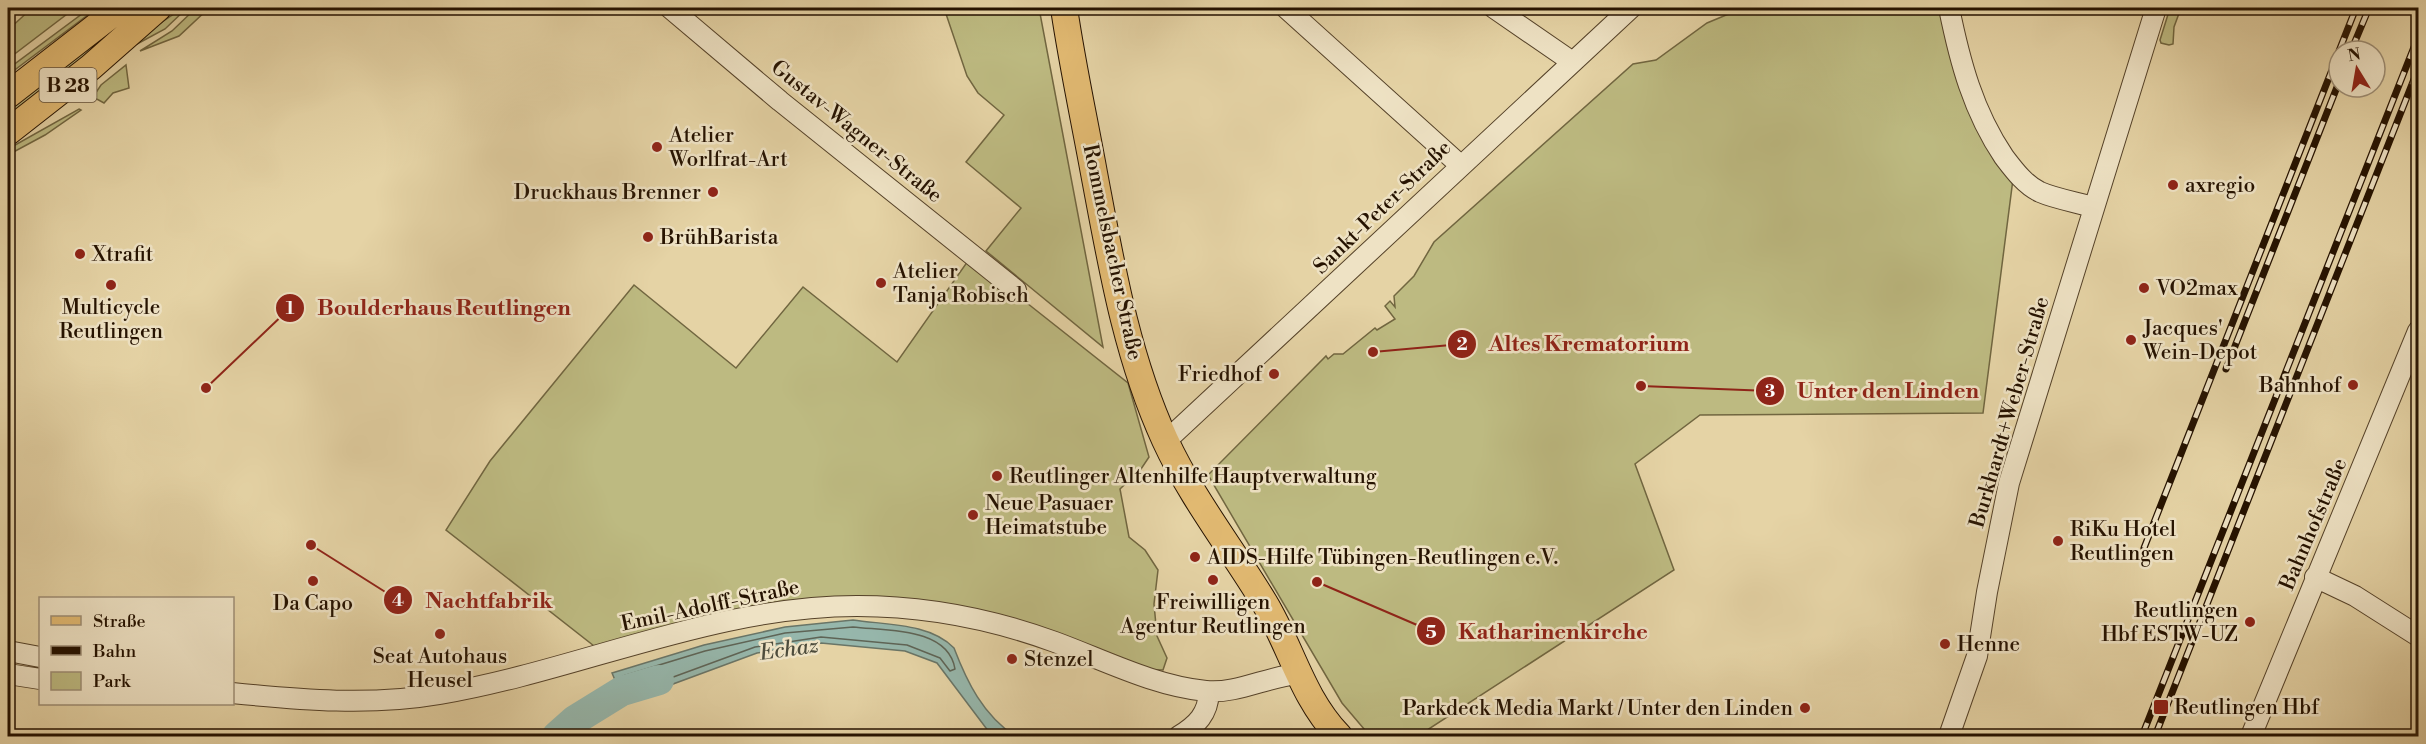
<svg xmlns="http://www.w3.org/2000/svg" width="2426" height="744" font-family="'Libre Bodoni',serif">
<style>
.green{fill:#bdba81;stroke:#716640;stroke-width:1.5}
.water{fill:#96b7ac;stroke:#697567;stroke-width:1.5}
.lines{fill:none;stroke-linecap:round;stroke-linejoin:round}
.shore{stroke:#5e6456;stroke-width:1.5}
.river{stroke:#96b7ac;stroke-width:30}
.minor-casing{stroke:#554229;stroke-width:22}
.major-casing{stroke:#251200;stroke-width:28}
.minor{stroke:#eee2c4;stroke-width:20}
.major{stroke:#e2ba72;stroke-width:26}
.rail-casing{stroke:#251200;stroke-width:7}
.rail{stroke:#eee2c4;stroke-width:4.5;stroke-dasharray:14;stroke-linecap:butt}
.poi-dot{fill:#8f2418;stroke:#eee2c4;stroke-width:2}
.labels{text-anchor:middle;stroke-width:5;stroke-linejoin:round;paint-order:stroke}
.shield{fill:#eee2c4;stroke:#61503b;stroke-width:1.5}
.shield-label{font-size:20px;font-weight:bold;fill:#251200}
.street-label{font-size:21px;fill:#251200;stroke:#eee2c4}
.poi-label{font-size:21px;fill:#251200;stroke:#eee2c4;text-anchor:start}
.water-label{font-size:22px;font-style:italic;fill:#4d4c3c;stroke:#eee2c4}
.leader{fill:none;stroke:#8f2418;stroke-width:2}
.callout-dot{fill:#8f2418;stroke:#eee2c4;stroke-width:2}
.mark-label{font-size:18px;text-anchor:middle;font-weight:bold;fill:#fff}
.callout-label{font-size:22px;text-anchor:middle;font-weight:bold;fill:#8f2418;stroke:#eee2c4;stroke-width:5;stroke-linejoin:round;paint-order:stroke}
</style>
<rect width="100%" height="100%" fill="#e5d3a5"/>
<filter id="stains"><feTurbulence type="fractalNoise" baseFrequency=".00333" numOctaves="4"/><feColorMatrix values="0 0 0 0 .2 0 0 0 0 .09 0 0 0 0 .02 0 0 0 .5 -.17"/></filter>
<radialGradient id="worn" r=".72"><stop offset=".6" stop-color="#630" stop-opacity="0"/><stop offset="1" stop-color="#630" stop-opacity=".3"/></radialGradient>
<path class="green" d="M32 8H75L8 59V30Z
M90 8H97L8 75V69Z
M134 8H144L8 123V107L117 23Z
M183 8H187L165 29 137 44 144 34Z
M196 8H209L179 36 140 51 172 31Z
M944 8H1039L1103 347 986 251 1021 208 966 162 1004 115 978 93 967 76Z
M1743 8H1948L2013 179 1983 413 1700 415 1635 464 1674 570 1418 736H1370L1342 703 1208 475 1326 356 1328 359 1334 354H1343L1375 328 1377 330 1395 319 1385 306 1390 301 1395 307 1394 296 1414 276 1434 242 1633 64 1656 60 1707 23Z
M2170 8H2181L2174 27 2173 44 2169 45 2161 43 2160 40Z
M126 65 129 88 113 93 104 103 93 97 101 85Z
M79 109 81 110 45 135 8 155V149Z
M970 258 1128 383 1149 457 1141 469 1120 489 1129 537 1145 550 1158 570 1154 604 1157 636 1167 658 1163 670 1125 669 1054 642 856 606 603 653 446 530 490 461 634 285 736 368 803 287 897 362Z"/>
<path class="water" d="M853 620C886 625 930 623 954 648 967 682 983 715 1015 736H992L937 663 905 651 821 643 757 653 654 691 648 684 621 694 612 673 704 645 785 627Z"/>
<g class="lines">
<path class="shore" d="M853 627C886 631 948 627 955 669L950 671 940 658 907 645 821 637 755 647 657 683 647 678 626 686 621 679 623 676 705 651 785 633Z"/>
<path class="river" d="M557 736 575 720 622 691 659 680"/>
<g class="minor-casing">
<path id="minor" d="M670 8 780 101 1016 290
M1286 8 1460 165
M1494 8 1571 61
M1949 8C1960 62 1973 111 2004 157 2014 170 2025 185 2040 192 2056 199 2076 202 2093 207
M1166 441 1631 8
M2315 577 2355 596 2418 636
M8 651 40 657
M8 674 40 679
M232 693C302 700 371 706 440 694 580 670 713 606 857 606 925 606 992 619 1055 642 1104 660 1154 686 1206 691 1236 694 1267 677 1297 674
M1179 736C1197 725 1208 714 1209 692
M1949 736 1977 656 1987 592 2009 483 2156 8
M2251 736 2418 331"/>
</g>
<g class="major-casing">
<path id="major" d="M1064 8C1072 63 1084 118 1094 173 1111 263 1126 355 1165 440 1191 497 1232 549 1264 602 1292 648 1301 696 1339 736
M8 95 120 8
M8 132 91 67 158 8"/>
</g>
<use href="#minor" class="minor"/>
<use href="#major" class="major"/>
<g class="rail-casing">
<path id="rail" d="M2339 51 2356 8
M2351 51 2369 8
M2226 369 2339 82
M2144 548 2339 52
M2142 736 2418 37
M2155 736 2418 69"/>
</g>
<use href="#rail" class="rail"/>
</g>
<g class="poi-dot">
<circle cx="657" cy="147" r="6"/>
<circle cx="2173" cy="185" r="6"/>
<circle cx="713" cy="192" r="6"/>
<circle cx="648" cy="237" r="6"/>
<circle cx="80" cy="254" r="6"/>
<circle cx="881" cy="283" r="6"/>
<circle cx="111" cy="285" r="6"/>
<circle cx="2144" cy="288" r="6"/>
<circle cx="2131" cy="340" r="6"/>
<circle cx="1274" cy="374" r="6"/>
<circle cx="2353" cy="385" r="6"/>
<circle cx="997" cy="476" r="6"/>
<circle cx="973" cy="515" r="6"/>
<circle cx="2058" cy="541" r="6"/>
<circle cx="1195" cy="557" r="6"/>
<circle cx="1213" cy="580" r="6"/>
<circle cx="313" cy="581" r="6"/>
<circle cx="2250" cy="622" r="6"/>
<circle cx="440" cy="634" r="6"/>
<circle cx="1945" cy="644" r="6"/>
<circle cx="1012" cy="659" r="6"/>
<rect x="2153" y="699" width="16" height="16" rx="3"/>
<circle cx="1805" cy="708" r="6"/>
</g>
<g class="labels">
<rect class="shield" x="39.5" y="68" width="57" height="34" rx="4.5"/>
<g class="shield-label">
<text x="68" y="92">B 28</text>
</g>
<g class="street-label">
<text transform="translate(857 131) rotate(39)" y="7">Gustav-Wagner-Straße</text>
<text transform="translate(1382 207) rotate(-44)" y="7">Sankt-Peter-Straße</text>
<text transform="translate(1113 252) rotate(78)" y="7">Rommelsbacher Straße</text>
<text transform="translate(2009 412) rotate(-74)" y="7">Burkhardt+Weber-Straße</text>
<text transform="translate(2313 524) rotate(-67)" y="7">Bahnhofstraße</text>
<text transform="translate(710 605) rotate(-12)" y="7">Emil-Adolff-Straße</text>
</g>
<g class="poi-label">
<text x="669" y="142">Atelier<tspan x="669" dy="24">Worlfrat-Art</tspan></text>
<text x="2185" y="192">axregio</text>
<text x="701" y="199" text-anchor="end">Druckhaus Brenner</text>
<text x="660" y="244">BrühBarista</text>
<text x="92" y="261">Xtrafit</text>
<text x="893" y="278">Atelier<tspan x="893" dy="24">Tanja Robisch</tspan></text>
<text x="2156" y="295">VO2max</text>
<text x="111" y="314" text-anchor="middle">Multicycle<tspan x="111" dy="24">Reutlingen</tspan></text>
<text x="2143" y="335">Jacques'<tspan x="2143" dy="24">Wein-Depot</tspan></text>
<text x="1262" y="381" text-anchor="end">Friedhof</text>
<text x="2341" y="392" text-anchor="end">Bahnhof</text>
<text x="1009" y="483">Reutlinger Altenhilfe Hauptverwaltung</text>
<text x="985" y="510">Neue Pasuaer<tspan x="985" dy="24">Heimatstube</tspan></text>
<text x="2070" y="536">RiKu Hotel<tspan x="2070" dy="24">Reutlingen</tspan></text>
<text x="1207" y="564">AIDS-Hilfe Tübingen-Reutlingen e.V.</text>
<text x="1213" y="609" text-anchor="middle">Freiwilligen<tspan x="1213" dy="24">Agentur Reutlingen</tspan></text>
<text x="313" y="610" text-anchor="middle">Da Capo</text>
<text x="2238" y="617" text-anchor="end">Reutlingen<tspan x="2238" dy="24">Hbf ESTW-UZ</tspan></text>
<text x="1957" y="651">Henne</text>
<text x="440" y="663" text-anchor="middle">Seat Autohaus<tspan x="440" dy="24">Heusel</tspan></text>
<text x="1024" y="666">Stenzel</text>
<text x="2174" y="714">Reutlingen Hbf</text>
<text x="1793" y="715" text-anchor="end">Parkdeck Media Markt / Unter den Linden</text>
</g>
<g class="water-label">
<text transform="translate(789 648) rotate(-8)" y="8">Echaz</text>
</g>
</g>
<path class="leader" d="M206 388L290 308M1373 352L1462 344M1641 386L1770 391M311 545L398 600M1317 582L1431 631"/>
<g class="callout-dot">
<circle cx="206" cy="388" r="6"/>
<circle cx="1373" cy="352" r="6"/>
<circle cx="1641" cy="386" r="6"/>
<circle cx="311" cy="545" r="6"/>
<circle cx="1317" cy="582" r="6"/>
<circle cx="290" cy="308" r="15"/>
<circle cx="1462" cy="344" r="15"/>
<circle cx="1770" cy="391" r="15"/>
<circle cx="398" cy="600" r="15"/>
<circle cx="1431" cy="631" r="15"/>
</g>
<g class="mark-label">
<text x="290" y="314">1</text>
<text x="1462" y="350">2</text>
<text x="1770" y="397">3</text>
<text x="398" y="606">4</text>
<text x="1431" y="638">5</text>
</g>
<g class="callout-label">
<text x="444" y="315">Boulderhaus Reutlingen</text>
<text x="1589" y="351">Altes Krematorium</text>
<text x="1888" y="398">Unter den Linden</text>
<text x="489" y="608">Nachtfabrik</text>
<text x="1553" y="639">Katharinenkirche</text>
</g>
<rect width="2426" height="744" fill="none" stroke="#e5d3a5" stroke-width="30"/>
<rect x="9" y="9" width="2408" height="726" fill="none" stroke="#251200" stroke-width="3"/>
<rect x="15" y="15" width="2396" height="714" fill="none" stroke="#251200" stroke-width="1.5"/>
<rect x="39" y="597" width="195" height="108" fill="#eee2c4" stroke="#9e8f76" stroke-width="1.5"/>
<rect x="51" y="616" width="30" height="9" fill="#e2ba72" stroke="#9e8f76" stroke-width="1.5"/>
<text x="93" y="627" font-size="18" fill="#251200">Straße</text>
<rect x="51" y="646" width="30" height="9" fill="#251200" stroke="#9e8f76" stroke-width="1.5"/>
<text x="93" y="657" font-size="18" fill="#251200">Bahn</text>
<rect x="51" y="672" width="30" height="18" fill="#bdba81" stroke="#9e8f76" stroke-width="1.5"/>
<text x="93" y="687" font-size="18" fill="#251200">Park</text>
<g transform="translate(2357 69) rotate(349)"><circle r="28" fill="#eee2c4" stroke="#9e8f76" stroke-width="1.5"/>
<path d="M0-4.5L10 22L0 15L-10 22Z" fill="#8f2418"/>
<text y="-9" font-size="16" font-weight="bold" text-anchor="middle" fill="#251200">N</text>
</g>
<rect width="100%" height="100%" filter="url(#stains)"/>
<rect width="100%" height="100%" fill="url(#worn)"/>
</svg>
